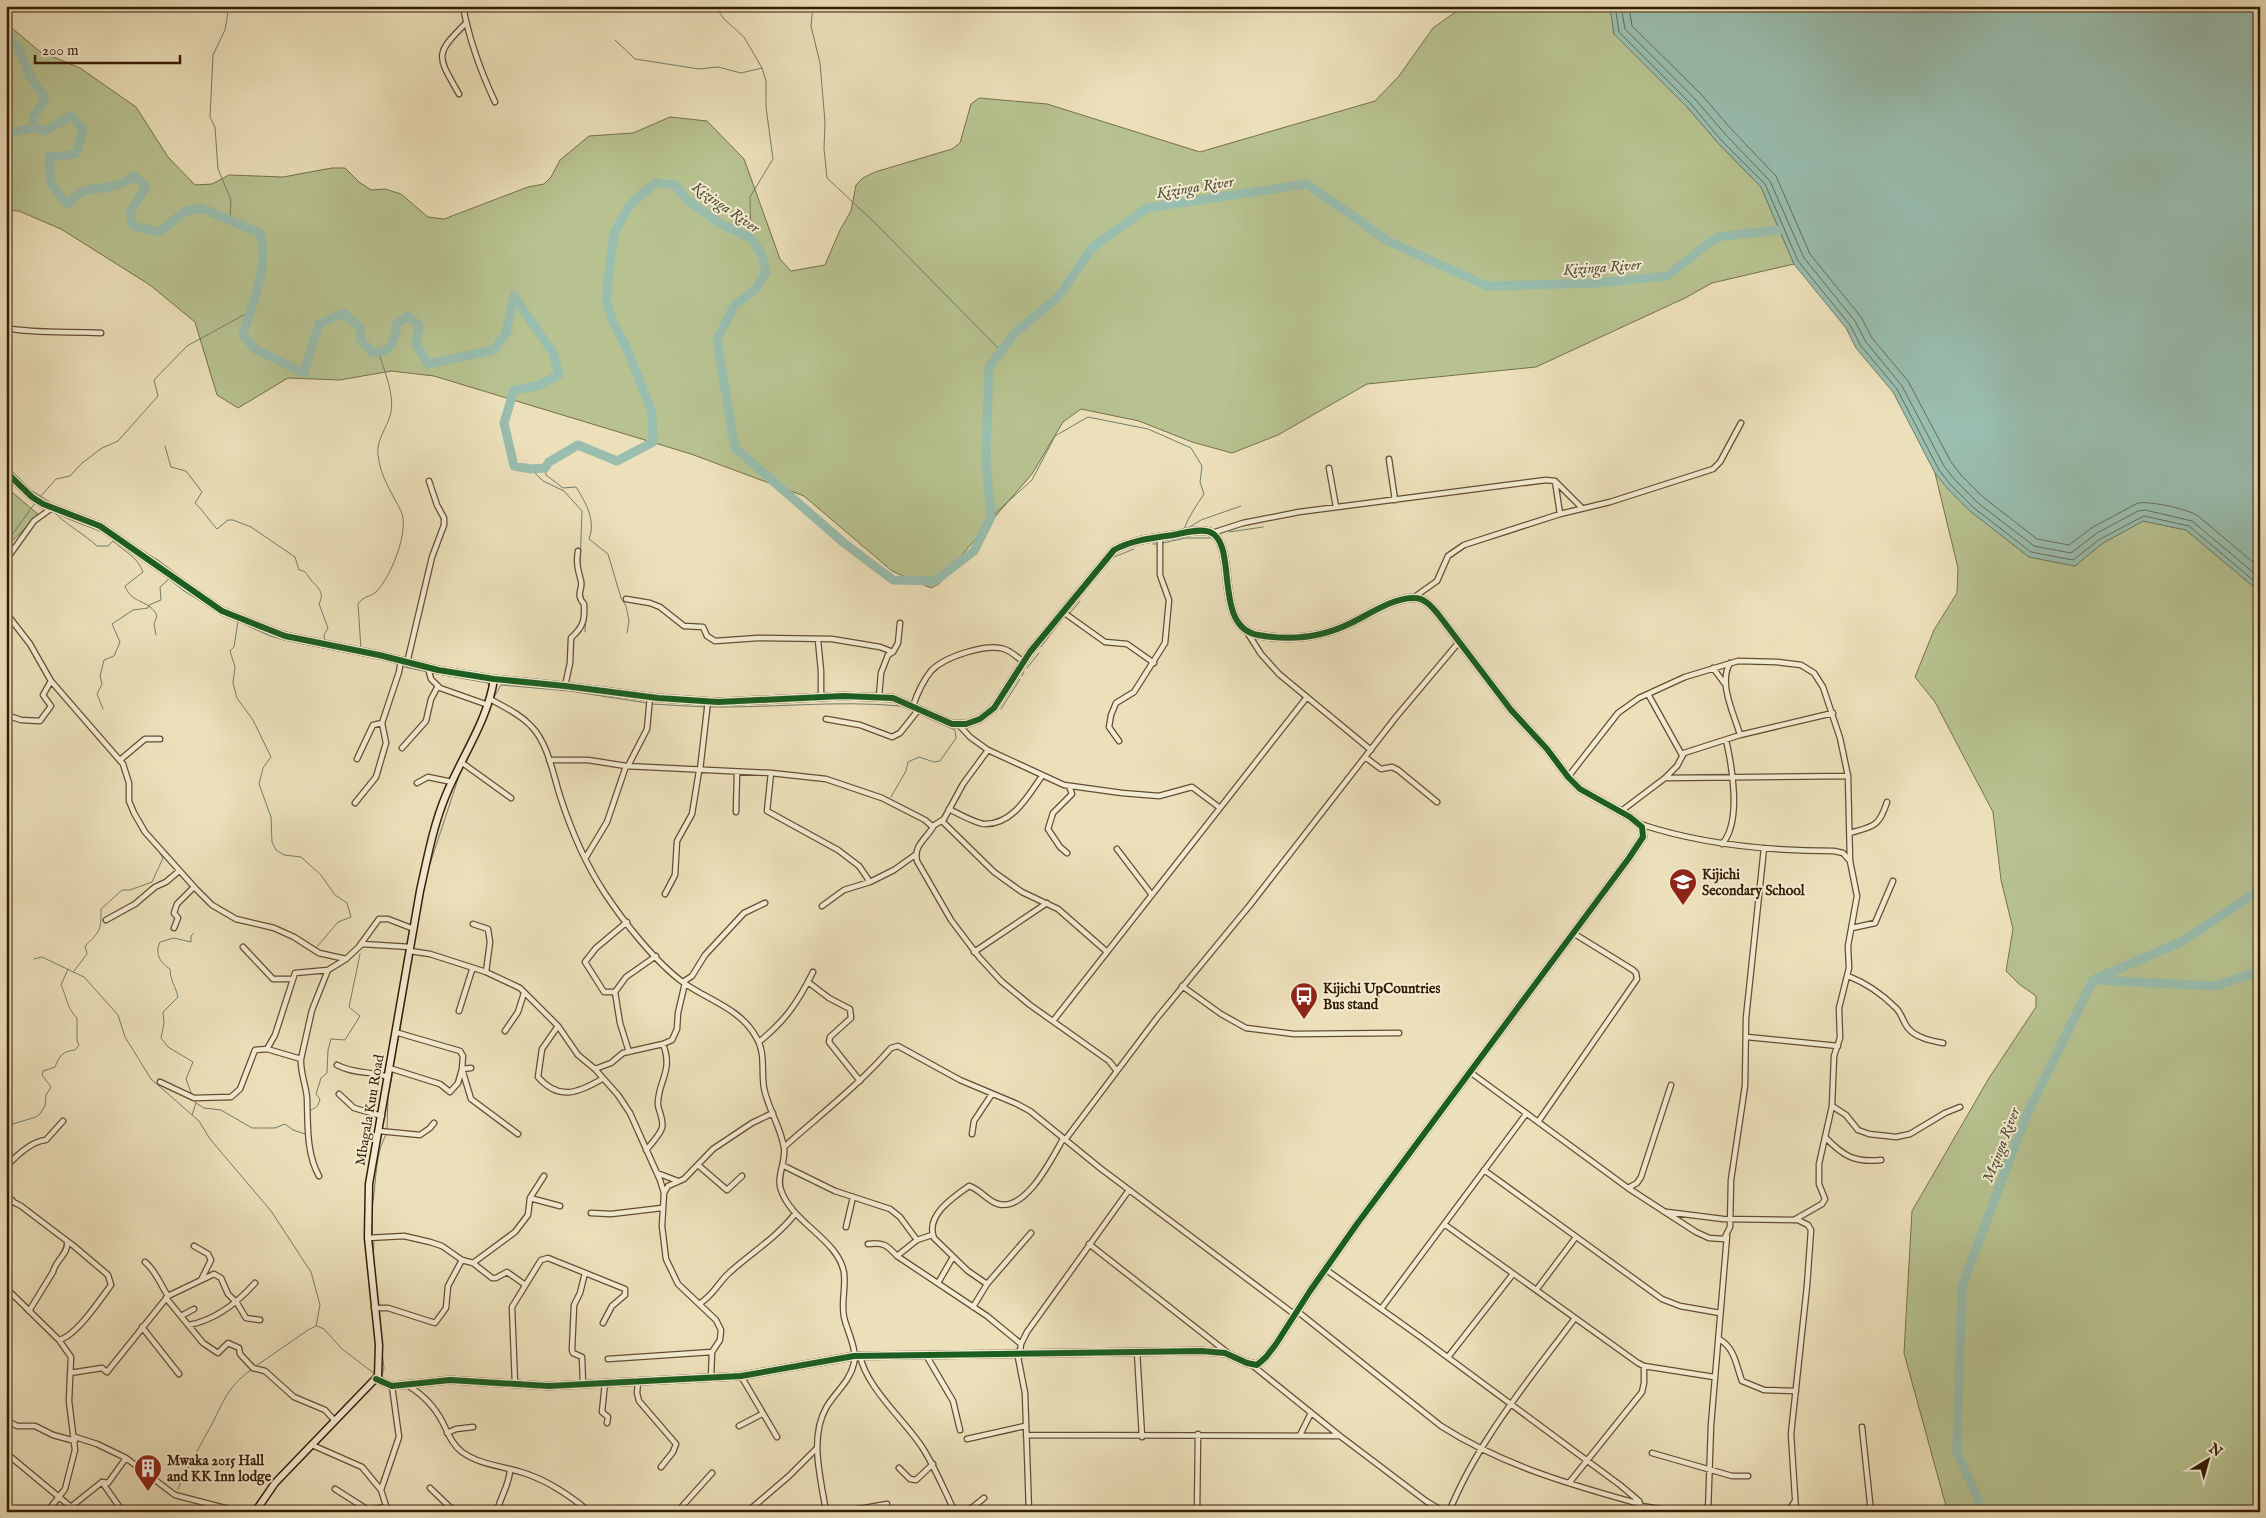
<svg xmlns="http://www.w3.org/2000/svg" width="2266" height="1518" font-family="'IM FELL English',serif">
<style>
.green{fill:#b7c290;stroke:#766f4a}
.water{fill:#99bdae;stroke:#717d6a}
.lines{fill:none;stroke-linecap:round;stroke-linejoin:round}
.shore{stroke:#676c59;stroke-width:1}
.stream{stroke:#717d6a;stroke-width:1}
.river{stroke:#99bdae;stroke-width:9}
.street-casing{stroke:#634d32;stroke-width:7}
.secondary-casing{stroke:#351c04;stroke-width:9}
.street{stroke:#f3ebd2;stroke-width:4.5}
.secondary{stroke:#f3ebd2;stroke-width:6}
.cycleway-casing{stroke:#f3ebd2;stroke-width:9}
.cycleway{stroke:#1b5e20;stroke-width:6}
.labels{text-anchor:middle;stroke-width:4;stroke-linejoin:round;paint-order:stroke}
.poi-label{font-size:14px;font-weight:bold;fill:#351c04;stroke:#f3ebd2;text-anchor:start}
.street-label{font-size:14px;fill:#351c04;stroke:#f3ebd2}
.water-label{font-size:15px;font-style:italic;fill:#534c37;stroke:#f3ebd2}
</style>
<rect width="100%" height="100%" fill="#ece0ba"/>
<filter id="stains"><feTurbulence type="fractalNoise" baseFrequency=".004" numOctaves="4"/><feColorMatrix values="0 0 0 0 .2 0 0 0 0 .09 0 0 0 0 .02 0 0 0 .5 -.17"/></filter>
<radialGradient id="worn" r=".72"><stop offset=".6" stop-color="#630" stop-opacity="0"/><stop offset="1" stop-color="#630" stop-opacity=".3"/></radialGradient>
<path class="green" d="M1464 6H1610L1614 34 1687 107 1718 143 1761 187 1794 264 1712 283 1685 298 1536 367 1367 384 1278 435 1232 453 1192 442 1139 421 1081 409 1063 422 1032 474 954 564 939 584 931 588 892 571 804 496 691 454 434 376 391 371 340 380 288 378 238 408 217 395 195 322 150 285 61 229 19 211 6 210V23L39 51 80 68 136 107 168 157 195 185 212 184 229 175 283 177 332 168H345L359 182 371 190 385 189 401 194 428 217 444 219 528 187 544 184 551 177 560 160 589 136 633 133 670 117 707 121 744 159 780 259 791 271 825 265 840 230 851 211 856 185 863 178 875 172 952 149 960 143 971 104 979 98 1047 104 1200 152 1375 101 1399 76 1433 28Z
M1935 473 1970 511 2029 557 2075 566 2103 543 2143 521 2186 530 2260 592V1512H1948L1944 1499 1904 1353 1912 1211 1989 1078 2036 1007V996L2019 984 2006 971 2013 929 2001 880 1993 812 1935 702 1915 677 1934 630 1957 593 1958 568Z
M6 487 39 515 6 547Z"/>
<path class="water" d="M2260 6V592L2186 530 2143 521 2103 543 2075 566 2029 557 1970 511 1947 488 1935 473 1893 392 1856 348 1846 328 1794 264 1761 187 1718 143 1687 107 1614 34 1610 7Z"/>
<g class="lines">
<path class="shore" d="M1615 6 1619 32 1691 104 1721 140 1765 184 1798 261 1850 325 1861 346 1897 389 1939 470 1950 484 1974 508 2031 552 2073 560 2100 539 2144 516 2189 526 2260 586
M1621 6 1625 29 1695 99 1726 135 1770 181 1804 258 1855 321 1866 342 1902 386 1944 466 1955 480 1978 503 2034 546 2071 553 2097 533 2138 511 2145 510 2192 521 2260 578
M1629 6 1632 26 1701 94 1732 130 1776 176 1810 254 1861 317 1872 338 1908 381 1951 462 1961 475 1983 497 2037 539 2069 545 2093 527 2138 503C2151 501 2188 509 2198 516L2260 568"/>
<path class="stream" d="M229 6 225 30 213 55 210 117 215 127 218 169 231 200 230 219
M709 6 717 9 724 19 744 37 762 68 766 81V107L773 159 750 197 751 238
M813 6 811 26 820 63 825 122 824 149 827 178 874 222 1001 351
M615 40 635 59 699 69 718 67 741 73 762 68
M165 446 171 467 186 471 202 492 195 503C204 511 209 521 217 529L228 520H233L251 527 295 557 299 570C307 571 306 574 311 580 318 588 325 592 319 604L328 628 324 635 325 641
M6 465 31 490 56 506
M545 468 546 475 563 488 576 487C586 503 596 520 589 539L608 554 621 598 626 606 629 621 627 633
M531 469 543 481 564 491 582 511 580 565
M41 496 56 479 70 476 82 463 102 448 118 441 158 396 154 380 187 346 249 312
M52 510C70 522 91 526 110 536
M55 513C68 526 83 533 97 546H108L113 541C125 552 137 556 143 572L125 586C132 605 150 599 157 616L154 624 156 635
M991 517 1032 480 1055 436 1088 417 1148 429 1191 448 1202 466 1200 482 1204 494C1196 506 1189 516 1184 529
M1185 530 1201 520 1241 506
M1229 532 1263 527
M128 542 158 560 187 582
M6 543 35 503
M1163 543 1185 538H1212
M1153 544H1156
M1114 557 1134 549
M156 569 184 591 218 612
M1077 589 1113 546 1120 544
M582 591 584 602
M212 600 230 611
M1070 613 1080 601
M235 620 270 636 288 641 390 661
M238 621 234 647 230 651 235 667 233 683 237 698 253 720 271 757 263 768 259 784 271 817 272 842 276 850 284 855 301 857 321 875 335 895 347 903 351 917 338 922 316 948
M273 628 308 638
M585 632 586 616
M1041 647 1063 618
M361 649 358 604C363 596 370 597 376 592 391 577 410 530 401 511 392 493 380 476 378 455 376 441 386 429 390 416 396 397 384 371 379 353
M396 663 404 667 428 672
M1027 668 1039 653
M432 673 488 683 489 689
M486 675 509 677
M1022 676 1024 672
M866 694 876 693
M712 698 755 697
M493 699 501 685 569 691 647 703
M905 700 911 702
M651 704 705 707
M916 705 930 711
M709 707C772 708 838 700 900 706
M903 707 914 711
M103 709 97 694 102 684 100 676 104 660 114 656 120 642 112 624 133 610 148 608 149 605 161 600 160 587 169 579
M1001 709 1020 679
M940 715 955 721
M476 726 482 712
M891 797 906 771 908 762 919 757 934 762 940 761 956 738 955 730 917 713
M427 873 460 773
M34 959 42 957 84 977 118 1015 125 1037 151 1079 199 1121 210 1139 271 1211 311 1272 320 1305 316 1326 308 1330 256 1366
M74 971 87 954 85 946C101 931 101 929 101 909L122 890H130L152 882 163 858 158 850
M400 1030 408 980
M393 1067 399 1034
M192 1095 186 1079 193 1062 168 1047 161 1038 164 1023 163 1012 178 997C176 987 170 980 170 969 159 962 155 953 160 942L174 938 191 942V936L194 933
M196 1103 204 1108 221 1110 252 1128H275L285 1124 293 1130 305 1134
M309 1112C314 1106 317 1111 320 1099L316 1094 321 1078 327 1073 328 1050 331 1039 345 1040 360 1016 349 1007 360 954
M192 1115 196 1103 195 1101
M6 1126 36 1117 40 1114 45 1106 46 1095 51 1087 42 1075 43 1071 55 1067C59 1056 63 1051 75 1050L79 1045 77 1041V1018C66 1007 67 997 61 985L68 969
M387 1129 388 1097 393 1071
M6 1153 10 1158
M372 1207C377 1182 374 1155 387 1133
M372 1211V1234
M373 1262 374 1242
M317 1326 324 1329 342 1349 375 1374
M382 1352 384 1368 382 1376 385 1379
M178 1489C186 1469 197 1452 207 1433 222 1407 225 1388 251 1370"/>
<path class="river" d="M6 34 19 49 30 76 45 98 33 118V128
M6 133 33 128 45 131 71 116 83 129 76 154 49 157 51 184 67 204C91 182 90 193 117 185 123 184 129 179 134 176L146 187 130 212 133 226 159 232 184 212 201 208 260 233C270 269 252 301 243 335L255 349 304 373 319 324 343 313 360 327 361 340 372 352C393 354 395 340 397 323L409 316 419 326 416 344 428 364 494 350 506 333 514 296 553 353 559 375 537 386 514 390 504 423 514 466 531 469 545 468 549 462 578 445 617 461 653 442 652 412 628 351 614 324 606 299 614 233 630 205 655 183 675 185 687 200 719 223 751 238 762 255 766 272 756 289 734 306 717 340 735 448 844 543 893 580 935 581 974 551 991 517 986 462 989 367 1014 334 1059 296 1092 248 1147 208 1307 184 1388 241 1487 286 1597 283 1667 276 1717 237 1779 230
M2096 980 2216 986 2260 971
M1984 1512 1957 1453 1962 1286 2027 1114 2093 980 2183 941 2260 890"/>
<g class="street-casing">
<path id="street" d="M463 6C469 40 481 72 495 102
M1181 6 1186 9 1192 6
M459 94C437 55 434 55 466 23
M6 328C38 334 69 331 101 333
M1389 459 1395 500
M1329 468 1336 507
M1555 481 1560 514
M1212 533 1243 523 1299 512 1546 480 1555 481 1582 508
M6 560 34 521 52 508
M1413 598 1437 581 1448 556 1464 545 1560 514 1610 502 1713 469 1720 462 1741 423
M626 599 650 603 660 607 684 626 703 627 707 636 715 641 758 638 832 639 880 647 893 652
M1063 612 1105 642 1127 644 1154 663
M6 613 30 644 51 681 123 764 129 783V801L134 813 145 832 196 889 212 905 236 919 274 928 294 937 319 953 346 959 362 944 410 947
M1247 632 1261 654 1279 674 1371 750
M818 640 821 671V698
M407 663 432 557 444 525V518L437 505 429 481
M1730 663C1718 684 1734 713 1740 735
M428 668 431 679 440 688 488 705
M1713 668 1725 684
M565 686 570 663 571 638C583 627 585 621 584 604 575 594 583 590 581 581 578 570 576 563 578 551
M1648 694 1682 755
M879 697 881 673 888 655 893 652 898 643 900 623
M490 699C504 707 520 714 531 726 548 743 553 774 560 796 571 830 585 863 604 892 623 921 656 963 684 983 708 1000 741 1009 756 1037 766 1053 761 1071 764 1088 768 1109 781 1127 784 1148 786 1162 776 1177 781 1190 792 1223 839 1240 844 1273 846 1288 841 1302 844 1317 847 1331 857 1348 854 1363 850 1382 835 1392 826 1408 809 1439 821 1478 826 1512
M913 706C917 694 923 681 931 671 944 657 986 643 1004 649 1011 651 1018 658 1024 662
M6 715 21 720 40 721 51 706 43 695 51 681
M826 719 860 725 892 737 900 733 919 709
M958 724 970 737 988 750 1064 785 1122 793 1159 796 1192 787 1220 808
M1119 741 1109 727 1111 715 1116 703 1134 692 1165 643 1169 600 1160 575V537
M402 748 426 721 431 699 438 686
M1365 757 1381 769 1392 767 1398 770 1437 802
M357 759 373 725 382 723
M120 760 145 739H160
M549 760H588L626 766 771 773 826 779 882 798 925 820 933 827C926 839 913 846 917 861L951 920 979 957 1001 981 1030 1005 1109 1061 1117 1071
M461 762 511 798
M628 766 647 729 650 697
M700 770 708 701
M771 773 767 811 838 850 859 866 870 882
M1568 777 1618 713 1639 698 1685 677 1738 661 1777 662 1801 665 1814 673 1823 687 1840 738 1848 776 1850 861
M1665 778 1848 776
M417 783 428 777 452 782
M355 803 376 777 386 743 382 723 399 672 401 660
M949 809C957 813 977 824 985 824 1013 824 1028 796 1042 776
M736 812 737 772
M1620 812 1665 778 1677 766 1684 753 1740 735 1833 713
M942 821 994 872 1022 892 1058 909 1106 951
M1640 824C1703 845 1769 851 1834 851L1843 853 1850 861 1857 896 1848 946 1849 968 1839 1008 1840 1038 1834 1056 1832 1106 1819 1164V1184L1825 1199 1822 1204 1794 1220
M933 826 944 819 963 784 988 750
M1850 833C1874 826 1879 827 1887 802
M1722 844C1742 822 1732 766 1726 740
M1117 849 1152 895
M1067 853 1060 847 1048 829 1053 813 1072 794 1069 786
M586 857 607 822 626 766
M665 894 675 875 677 841 692 814 699 771
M822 906 844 890 870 882 894 870 915 855
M106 920 135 904 155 887 166 882 179 871
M473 924 488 929 490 942 486 972
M174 928 178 918 174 913 177 904 194 887
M1852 928 1875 923 1893 881
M360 945 379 919H388L414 929
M243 947 273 979H293
M410 951 430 954 486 972 520 988 558 1026 578 1055 595 1069 618 1095 630 1113 660 1180 664 1193 662 1226 666 1259 678 1284 716 1320 721 1330 720 1340 712 1352 711 1378
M974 952 1047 903
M1848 976C1866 983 1882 994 1896 1008 1902 1014 1903 1022 1908 1028 1916 1038 1932 1041 1943 1043
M683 982 692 976 705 955 744 913 765 903
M808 982 829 998 850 1009 851 1018 830 1037 829 1042 860 1081
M1182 986 1221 1014 1246 1028 1294 1034 1399 1033
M615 992H604L585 962 596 948 627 922
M459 1011 472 970
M1053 1021 1307 697
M558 1026 542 1049 538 1077C559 1101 578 1093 602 1079
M505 1031 518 1012 524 993
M395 1032 460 1051 463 1056 462 1069 471 1099 518 1134
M1747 1037 1838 1046
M759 1042C786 1020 798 1002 813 972
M267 1049 275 1035 295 973 328 970 346 959
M629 1052 620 1023 615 992 626 977 656 956
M301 1059C300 1072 306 1085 307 1098 308 1124 306 1153 319 1176
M337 1065C353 1074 371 1071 388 1077
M389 1068 440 1084 450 1092 458 1083 462 1069 471 1068
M595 1069 611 1063 623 1053 663 1044 672 1040 677 1029 678 1013 685 983
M1470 1072 1628 1188 1696 1232 1709 1238 1724 1239 1730 1227 1731 1180 1745 1086 1746 1018 1764 848
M160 1082 194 1098 231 1097 240 1089 255 1050 267 1049 301 1059 312 1010 328 970
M339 1094 354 1108 382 1116
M1832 1106 1846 1115 1858 1130 1869 1134 1896 1137 1910 1134 1945 1113 1960 1107
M1538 1122 1637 979 1636 973 1633 970 1573 933
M379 1131 420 1135 430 1128 434 1123
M972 1134 974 1121 992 1094
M1825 1137C1843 1156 1855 1163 1881 1160
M1065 1140 1157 1018 1250 905 1396 717 1459 642
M784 1147C821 1114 859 1085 891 1048L898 1046 960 1080 1017 1104 1030 1111 1100 1168 1294 1314
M646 1150C652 1143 659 1136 662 1128 664 1120 659 1112 658 1105 657 1082 674 1072 663 1044
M698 1165 727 1190 742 1176
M784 1166 835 1191 890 1209 900 1217 917 1240
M6 1167C16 1156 31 1141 46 1140L63 1121
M1484 1170 1662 1299 1680 1306 1720 1313
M657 1173 678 1181
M1628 1188 1637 1183 1641 1177 1671 1085
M664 1193 668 1186 684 1179 713 1149 752 1123 773 1113
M6 1198 21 1206 75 1247 108 1275 111 1285C100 1300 76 1336 59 1340
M530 1198 560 1206
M6 1209 12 1200
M1667 1212 1723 1219 1798 1220 1808 1225 1811 1230 1807 1286 1791 1434 1796 1512
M591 1213 611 1214 662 1208
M1444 1224 1638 1363 1644 1366 1714 1377
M846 1227 853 1197
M368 1238 404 1236 430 1242 442 1246 462 1260 473 1263 515 1232 528 1215 530 1198 544 1176
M868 1244C883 1242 887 1245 897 1256L987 1316 1021 1344
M1089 1244 1228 1353
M194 1246 208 1254 211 1260 201 1280
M897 1256 917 1240 932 1235
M145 1262C156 1271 160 1284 168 1296
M473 1263 492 1278H496L507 1272 524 1284
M1325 1269 1419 1336 1620 1485 1639 1501 1643 1512
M938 1283 953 1257
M987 1284 968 1271 934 1238C925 1216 953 1197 969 1186 980 1189 987 1201 998 1204 1026 1212 1052 1158 1063 1139
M6 1288 59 1340 71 1357 69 1401 75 1450 65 1489 47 1512
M1537 1289 1576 1237
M166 1298 203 1343 218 1353 228 1343 239 1348 240 1354 253 1368 265 1371 294 1397 325 1410 335 1421
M699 1304C713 1296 718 1283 729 1273 751 1253 776 1238 795 1214
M973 1307 987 1284 1031 1233
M374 1308H388L435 1323 446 1308 448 1286 462 1260
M1381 1309 1526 1114
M29 1311 53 1272C55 1261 69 1253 67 1242
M1297 1311 1441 1426C1502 1465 1571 1485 1640 1504
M181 1316 194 1309
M189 1325C215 1320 238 1302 255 1283
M142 1327 179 1374
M1719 1339C1735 1348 1736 1365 1742 1381L1764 1390 1796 1391
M1137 1351 1142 1437
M1017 1352 1025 1393 1029 1512
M1020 1352 1021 1344 1027 1332 1129 1190
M860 1355C865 1386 905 1421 922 1447 935 1467 944 1490 955 1512
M926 1355 953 1401 960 1430
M1448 1357 1513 1274
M608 1359 712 1352
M1252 1365 1340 1436 1426 1501 1444 1512
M70 1373 102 1368 107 1372 168 1296 214 1274 221 1278 228 1294 237 1303 246 1318 260 1320
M741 1376 777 1437
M638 1382 637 1393 639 1401 676 1444 673 1452 661 1467
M605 1383 602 1412 608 1417 607 1423
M515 1384 512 1307 541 1260 548 1258 625 1289V1295L612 1306 603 1323
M583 1384 582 1357 573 1353 572 1350 574 1305 580 1293 585 1273
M407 1385C422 1394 435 1407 443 1423 449 1435 452 1444 462 1452 480 1465 503 1466 524 1473 549 1481 570 1496 590 1512
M6 1420 17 1426H35L53 1435 75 1441
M739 1426 762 1414
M1862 1427 1871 1512
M447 1433 456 1429 473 1427
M1026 1435 1340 1436
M1300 1435 1311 1413
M75 1437 97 1444 126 1458 175 1495 240 1512
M967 1439 1025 1426
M312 1445 362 1467 381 1490 388 1512
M6 1453 77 1512
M1652 1453 1732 1476H1748
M899 1468 910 1479 916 1480 933 1464
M102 1482 123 1512
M1569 1483 1642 1392 1644 1383V1366
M430 1488 455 1512
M335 1489 368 1510 386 1507
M381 1490 399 1437 392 1386
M72 1506 102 1482 108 1483 126 1458
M1642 1506 1677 1512
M497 1512C500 1497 510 1484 510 1469
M614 1512 617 1509 625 1512
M677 1512 712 1473
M747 1512 789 1476 817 1448
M842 1512 887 1504
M961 1512 973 1507 984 1498
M1197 1512 1198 1434
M1417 1512 1440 1511
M1449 1512C1478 1440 1530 1379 1575 1318
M1708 1512 1711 1425 1727 1236
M1788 1512 1795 1501"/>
</g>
<g class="secondary-casing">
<path id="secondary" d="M6 472 32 497 43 504 100 526 222 611 285 636 379 655 438 670 494 679 565 686 658 698 718 702 843 696 893 698 952 724H966L980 719 994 708 1030 652 1114 550C1132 540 1153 538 1173 535 1184 533 1200 528 1210 532 1239 544 1212 627 1258 635 1291 641 1321 638 1351 623 1370 614 1392 598 1414 598 1425 598 1432 607 1438 614L1511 710 1547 749 1568 777 1580 789 1630 817 1642 827 1643 837 1629 858 1357 1224 1310 1291 1276 1344 1266 1357 1257 1365 1247 1363 1225 1353 1201 1351 854 1356 741 1376 549 1386 450 1380 392 1386 376 1379
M255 1512 275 1483 378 1376 379 1345 368 1238 369 1184 420 891C427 860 433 826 446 795 461 758 488 720 494 679"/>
</g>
<use href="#street" class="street"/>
<use href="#secondary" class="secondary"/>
<g class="cycleway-casing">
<path id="cycleway" d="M6 472 32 497 43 504 100 526 222 611 285 636 379 655 438 670 494 679 565 686 658 698 718 702 843 696 893 698 952 724H966L980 719 994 708 1030 652 1114 550C1132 540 1153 538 1173 535 1184 533 1200 528 1210 532 1239 544 1212 627 1258 635 1291 641 1321 638 1351 623 1370 614 1392 598 1414 598 1425 598 1432 607 1438 614L1511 710 1547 749 1568 777 1580 789 1630 817 1642 827 1643 837 1629 858 1357 1224 1310 1291 1276 1344 1266 1357 1257 1365 1247 1363 1225 1353 1201 1351 854 1356 741 1376 549 1386 450 1380 392 1386 376 1379"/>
</g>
<use href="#cycleway" class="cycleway"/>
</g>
<defs>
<g id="school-pin" transform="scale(1.4375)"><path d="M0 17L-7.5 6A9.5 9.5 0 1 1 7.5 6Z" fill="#8f2418" stroke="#f3ebd2"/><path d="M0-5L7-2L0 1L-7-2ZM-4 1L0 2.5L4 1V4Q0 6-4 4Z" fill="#fff"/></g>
<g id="bus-pin" transform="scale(1.4375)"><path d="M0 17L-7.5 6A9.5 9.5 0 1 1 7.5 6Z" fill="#8f2418" stroke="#f3ebd2"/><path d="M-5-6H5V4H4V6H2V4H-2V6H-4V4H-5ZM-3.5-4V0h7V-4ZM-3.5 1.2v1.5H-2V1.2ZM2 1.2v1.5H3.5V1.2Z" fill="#fff"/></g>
<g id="building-pin" transform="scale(1.4375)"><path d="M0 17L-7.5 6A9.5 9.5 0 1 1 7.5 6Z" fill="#8f2418" stroke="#f3ebd2"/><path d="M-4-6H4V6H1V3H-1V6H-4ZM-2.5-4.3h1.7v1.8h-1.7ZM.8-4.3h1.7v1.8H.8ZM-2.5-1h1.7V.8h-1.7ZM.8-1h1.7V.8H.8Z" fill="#fff"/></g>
</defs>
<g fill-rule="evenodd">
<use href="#school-pin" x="1683" y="882"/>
<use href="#bus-pin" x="1304" y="996"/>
<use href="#building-pin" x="148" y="1468"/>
</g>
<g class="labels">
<g class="poi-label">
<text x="1702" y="879">Kijichi<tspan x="1702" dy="16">Secondary School</tspan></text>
<text x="1323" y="993">Kijichi UpCountries<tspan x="1323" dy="16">Bus stand</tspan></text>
<text x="167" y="1465">Mwaka 2015 Hall<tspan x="167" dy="16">and KK Inn lodge</tspan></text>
</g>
<g class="street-label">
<text transform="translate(369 1110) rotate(-80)" y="5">Mbagala Kuu Road</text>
</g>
<g class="water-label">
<text transform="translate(1195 187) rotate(-9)" y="5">Kizinga River</text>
<text transform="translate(726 207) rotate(35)" y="5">Kizinga River</text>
<text transform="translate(1602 267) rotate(-4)" y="5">Kizinga River</text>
<text transform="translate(2001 1145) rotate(-69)" y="5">Mzinga River</text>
</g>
</g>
<rect width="2266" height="1518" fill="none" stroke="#ece0ba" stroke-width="25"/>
<rect x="8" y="8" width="2251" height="1503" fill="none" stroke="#351c04" stroke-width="2.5"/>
<rect x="12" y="12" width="2241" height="1493" fill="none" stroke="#351c04"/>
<g transform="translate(2208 1460) rotate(37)" stroke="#f3ebd2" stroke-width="4" paint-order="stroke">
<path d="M0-4L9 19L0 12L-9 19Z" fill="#351c04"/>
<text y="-8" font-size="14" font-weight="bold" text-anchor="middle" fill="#351c04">N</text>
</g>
<path d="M35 55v8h145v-8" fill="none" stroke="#351c04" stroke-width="2.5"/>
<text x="42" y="55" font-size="15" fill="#351c04" stroke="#f3ebd2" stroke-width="4" paint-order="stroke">200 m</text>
<rect width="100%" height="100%" filter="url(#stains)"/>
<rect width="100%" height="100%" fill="url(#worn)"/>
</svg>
